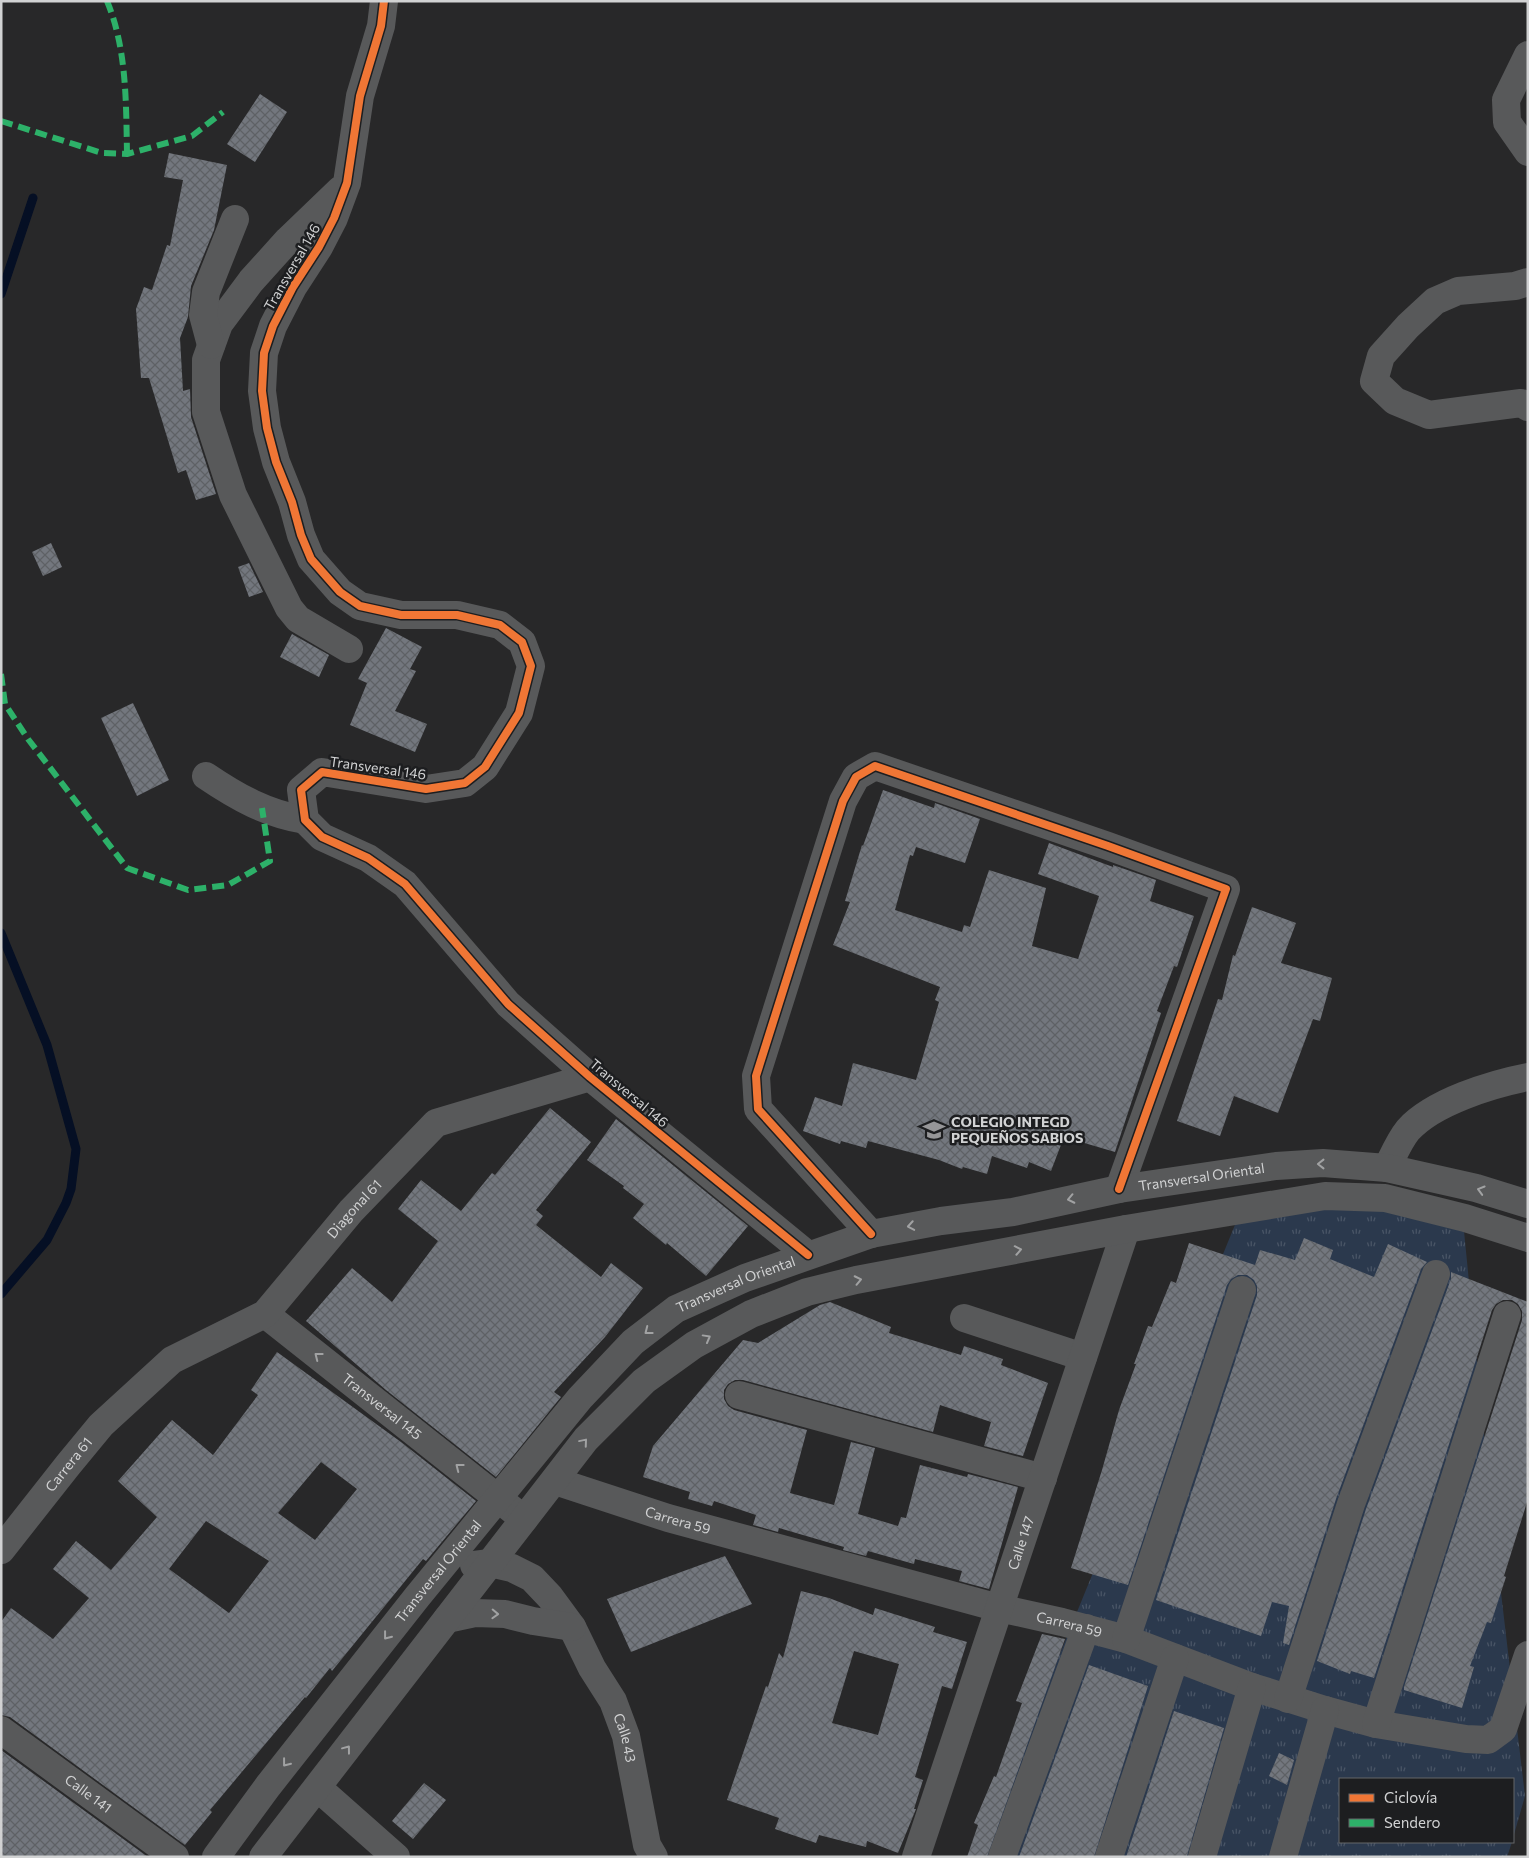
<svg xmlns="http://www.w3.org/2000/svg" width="1529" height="1858" font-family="Commissioner,sans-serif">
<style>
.grass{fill:url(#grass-tufts)}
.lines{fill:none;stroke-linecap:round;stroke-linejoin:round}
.stream{stroke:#050f24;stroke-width:9}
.building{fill:url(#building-cross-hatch);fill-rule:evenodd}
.minor{stroke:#58595a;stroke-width:28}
.secondary{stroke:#58595a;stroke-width:28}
.quiet{stroke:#2db169;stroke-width:6;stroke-dasharray:12 6;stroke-linecap:butt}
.cycleway-casing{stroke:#1d1e20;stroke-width:11}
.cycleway{stroke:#f07635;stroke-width:8}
.oneway{stroke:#a1a2a3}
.labels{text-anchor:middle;stroke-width:5;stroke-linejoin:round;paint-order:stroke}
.street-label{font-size:14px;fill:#d1d2d3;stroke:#1d1e20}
.poi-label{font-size:14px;font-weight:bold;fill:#d1d2d3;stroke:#1d1e20;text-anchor:start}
</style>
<defs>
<pattern id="grass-tufts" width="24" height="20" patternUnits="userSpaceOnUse" patternTransform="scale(1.25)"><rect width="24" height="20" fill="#2b394d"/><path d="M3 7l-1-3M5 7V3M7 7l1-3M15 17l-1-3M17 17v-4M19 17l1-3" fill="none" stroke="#495566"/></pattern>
<pattern id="building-cross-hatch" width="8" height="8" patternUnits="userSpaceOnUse" patternTransform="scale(1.25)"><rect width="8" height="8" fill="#73777e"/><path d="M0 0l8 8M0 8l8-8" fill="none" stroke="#5e6165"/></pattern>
</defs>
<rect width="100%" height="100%" fill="#282829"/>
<path class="grass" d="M1386 1205 1463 1221 1493 1525 1525 1796 1513 1838V1779H1340V1842H1512L1507 1857H977L1239 1215Z"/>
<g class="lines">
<path class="stream" d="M1 294 33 198
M1 933 47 1045 76 1149 71 1189 66 1203 47 1240 1 1294"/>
</g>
<path class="building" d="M260 94 287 112 255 162 227 144Z
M169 153 227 165 214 230 191 286 188 317 180 338 183 391 190 389 191 417 216 494 196 500 186 470 178 473 149 378H141L136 309 144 287 152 290 167 245 170 246 183 180 164 177Z
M51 543 62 567 43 576 32 552Z
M249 563 263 592 249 597 238 567Z
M386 628 422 647 410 669 416 671 395 711 427 724 415 752 350 725 367 683 358 679Z
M292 634 329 655 319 677 280 657Z
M133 703 169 780 137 796 101 718Z
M883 790 934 808 935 803 980 819 965 863 916 847 913 856 910 855 895 910 962 932 964 925 970 927 989 870 1046 888 1032 946 1078 959 1099 896 1038 874 1049 843 1113 867V865L1156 880 1150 901 1194 916 1177 967 1174 966 1157 1011 1161 1013 1115 1152 1064 1137 1051 1171 1029 1162 1027 1168 992 1156 987 1174 963 1167 962 1169 939 1160 868 1141 866 1148 841 1141 840 1144 803 1131 815 1097 842 1106 853 1063 916 1080 939 1002 935 1000 940 987 833 945 850 902 845 901 862 845 863 846Z
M1252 907 1296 923 1281 963 1332 978 1320 1021 1313 1019 1278 1113 1234 1096 1220 1136 1177 1121 1218 999 1222 1000 1233 955 1235 956Z
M550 1108 591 1142 536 1210 543 1216 536 1225 601 1277 611 1263 643 1288 605 1337 554 1392 561 1397 496 1477 386 1390 306 1321 352 1268 392 1302 438 1241 398 1209 421 1180 461 1211 492 1173 495 1175Z
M616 1119 748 1226 706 1276 667 1243 666 1245 633 1218 644 1204 623 1188 624 1186 587 1160Z
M1304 1238 1333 1250 1330 1259 1374 1277 1388 1244 1427 1262 1421 1269 1336 1499 1289 1645 1283 1643 1289 1606 1272 1602 1261 1636 1156 1600 1257 1295V1286L1254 1280 1247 1275H1238L1231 1279 1227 1285 1128 1585 1071 1568 1102 1470 1119 1410 1136 1364H1134L1148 1326 1152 1327 1171 1281 1176 1283 1189 1243 1255 1265 1260 1250 1295 1260Z
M1451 1272 1528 1302V1499L1504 1576 1506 1577 1491 1623 1487 1622 1470 1666 1474 1667 1462 1708 1404 1690V1687L1522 1320V1311L1518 1304 1512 1300H1503L1496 1304 1492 1310 1374 1678 1351 1671 1350 1674 1317 1661 1366 1509 1451 1279Z
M830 1302 891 1327 889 1333 961 1355 964 1346 1003 1359 1001 1365 1048 1383 1023 1456 984 1446 991 1422 940 1405 933 1432 743 1380H735L728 1384 724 1390V1399L728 1406 734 1410 807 1430 790 1493 834 1505 851 1442 875 1448 858 1514 898 1526 901 1517 906 1518 920 1465 967 1477 968 1474 1018 1487 989 1589 959 1581 962 1571 915 1559 914 1564 868 1551 866 1556 843 1550 844 1547 779 1528 778 1532 753 1525 756 1515 714 1501 712 1506 688 1499 690 1492 643 1477 653 1446 743 1340 758 1343 820 1305Z
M277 1352 401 1442 476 1501 426 1561 423 1559 332 1671 330 1668 306 1698 305 1697 272 1736 210 1810 212 1812 185 1845 10 1717 1 1715V1622L11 1608 53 1639 89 1598 53 1569 76 1541 111 1570 157 1517 118 1481 172 1420 213 1455 258 1395 251 1390ZM321 1462 357 1489 315 1540 278 1513ZM206 1521 269 1561 229 1613 169 1569Z
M725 1556 752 1604 631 1652 607 1599Z
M801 1591 829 1598 873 1615 875 1608 935 1627 933 1632 967 1642 952 1689 942 1686 915 1777 923 1780 914 1809H916L898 1853 867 1841 866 1847 819 1835 816 1843 775 1829 779 1818 727 1800 766 1686 768 1687 779 1653 783 1658ZM854 1651 899 1664 878 1735 832 1723Z
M1042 1634 1065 1639 987 1857H967L978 1825 974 1823 994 1776 996 1777 1022 1703 1016 1701Z
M1089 1665 1148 1686 1094 1857H1019Z
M1174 1711 1224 1728 1187 1856 1126 1857Z
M1 1750 148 1857H1Z
M1279 1753 1294 1760 1287 1785 1269 1776Z
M424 1783 446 1800 413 1839 392 1821Z"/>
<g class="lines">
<g class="minor">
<path d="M384 1 381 26 360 96 347 183 334 218 319 247 293 287 273 326 264 353 262 391 267 428 276 462 292 502 301 535 311 559 340 592 360 606 401 615H457L500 625 522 642 531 666 519 713 485 767 465 783 426 789 322 772 301 790 305 820 322 837 368 858 405 884 508 1004 590 1077 808 1255"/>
<path d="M1528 55 1506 100 1507 122 1528 152"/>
<path d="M340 190 288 240 251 281 219 324 206 360V412L233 495 289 608 298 619 349 649"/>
<path d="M1528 282 1515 286 1458 291 1435 301 1408 326 1381 356 1374 381 1395 401 1429 415 1521 403 1528 407"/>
<path d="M211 345 203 315 206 292 235 219"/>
<path d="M206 776C237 797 267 814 305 820"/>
<path d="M1387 1168C1393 1156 1399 1141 1408 1130 1433 1102 1492 1084 1528 1077"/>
<path d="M871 1234 758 1109 756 1076 843 801 856 777 875 766 1108 846 1226 889 1119 1189"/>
<path id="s1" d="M265 1314 524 1519"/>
<path d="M964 1318 1083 1357"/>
<path d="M739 1395 1043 1478"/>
<path id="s2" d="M555 1481 668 1518 999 1608 1062 1622 1126 1639 1252 1687 1325 1710 1376 1724 1466 1739 1488 1740 1503 1729 1528 1655"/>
<path id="s3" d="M1 1550 68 1465 101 1425 172 1360 265 1314 351 1211 436 1123 590 1077"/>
<path d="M1126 1639 1242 1290"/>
<path d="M1288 1699 1351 1504 1436 1274"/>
<path d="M1376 1724 1507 1315"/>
<path id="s4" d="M1 1730 175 1857"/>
<path d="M318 1788 396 1857"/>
<path id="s5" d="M916 1857 1126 1229"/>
<path d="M1002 1857 1086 1628"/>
<path d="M1109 1857 1175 1658"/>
<path d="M1202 1857 1252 1687"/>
<path d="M1283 1857 1325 1710"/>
</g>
<g class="secondary">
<path id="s6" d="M474 1565 490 1563 512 1568 532 1578 550 1597 572 1627 592 1668 613 1701 626 1736 647 1845 654 1857"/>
<path d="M447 1619 475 1613 505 1614 533 1621 572 1627"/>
<path id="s7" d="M216 1857 268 1786 417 1597 580 1398 633 1342 676 1309 745 1278 871 1234 941 1221 1013 1212 1119 1189 1276 1166 1323 1163 1387 1168 1476 1188 1528 1204"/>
<path d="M263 1857 586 1439 644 1381 694 1345 751 1314 807 1292 856 1280 1126 1229 1325 1196 1385 1198 1465 1218 1528 1238"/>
</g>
<path class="quiet" d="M107 1C127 49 126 103 127 154
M1 121 102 153 127 154 192 136 223 112
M1 674 5 704 28 739 127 868 188 890 228 885 270 861 262 808"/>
<g class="cycleway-casing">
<path id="cycleway" d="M384 1 381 26 360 96 347 183 334 218 319 247 293 287 273 326 264 353 262 391 267 428 276 462 292 502 301 535 311 559 340 592 360 606 401 615H457L500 625 522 642 531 666 519 713 485 767 465 783 426 789 322 772 301 790 305 820 322 837 368 858 405 884 508 1004 590 1077 808 1255
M871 1234 758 1109 756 1076 843 801 856 777 875 766 1108 846 1226 889 1119 1189"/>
</g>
<use href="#cycleway" class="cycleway"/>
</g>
<defs><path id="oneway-chevron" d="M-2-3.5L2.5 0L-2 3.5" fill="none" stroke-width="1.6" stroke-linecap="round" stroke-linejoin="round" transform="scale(1.25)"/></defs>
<g class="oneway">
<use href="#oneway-chevron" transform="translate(1321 1164) rotate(180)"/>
<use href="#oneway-chevron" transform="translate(1481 1190) rotate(-164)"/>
<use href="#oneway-chevron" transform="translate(1071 1199) rotate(168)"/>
<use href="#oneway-chevron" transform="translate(911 1226) rotate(170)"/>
<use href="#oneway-chevron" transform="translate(1018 1250) rotate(-11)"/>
<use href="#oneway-chevron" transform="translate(858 1280) rotate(-12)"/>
<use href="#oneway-chevron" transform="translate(648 1331) rotate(142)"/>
<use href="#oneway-chevron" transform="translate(707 1338) rotate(-29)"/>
<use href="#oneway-chevron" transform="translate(318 1356) rotate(-142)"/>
<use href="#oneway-chevron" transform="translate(584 1442) rotate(-50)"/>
<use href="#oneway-chevron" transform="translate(459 1467) rotate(-142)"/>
<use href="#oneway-chevron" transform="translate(495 1614) rotate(2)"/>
<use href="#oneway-chevron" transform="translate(387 1636) rotate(128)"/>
<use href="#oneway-chevron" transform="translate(347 1749) rotate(-53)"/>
<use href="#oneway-chevron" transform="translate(286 1763) rotate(128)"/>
</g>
<defs>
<g id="school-bare" transform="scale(1.725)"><path d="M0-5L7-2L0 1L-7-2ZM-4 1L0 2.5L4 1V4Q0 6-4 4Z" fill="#969698" stroke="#1d1e20" stroke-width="2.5" paint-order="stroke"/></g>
</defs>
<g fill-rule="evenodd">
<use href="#school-bare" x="934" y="1130"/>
</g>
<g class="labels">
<g class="street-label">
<text transform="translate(292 267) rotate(-60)" y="5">Transversal 146</text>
<text transform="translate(378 768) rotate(8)" y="5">Transversal 146</text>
<text transform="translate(629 1093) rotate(40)" y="5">Transversal 146</text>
<text dy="5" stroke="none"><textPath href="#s7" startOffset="1262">Transversal Oriental</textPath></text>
<text dy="5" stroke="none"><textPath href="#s3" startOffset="498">Diagonal 61</textPath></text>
<text dy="5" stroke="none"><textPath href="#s7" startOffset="782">Transversal Oriental</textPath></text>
<text dy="5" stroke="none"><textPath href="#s1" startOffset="149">Transversal 145</textPath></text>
<text dy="5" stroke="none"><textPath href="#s3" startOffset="109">Carrera 61</textPath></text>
<text dy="5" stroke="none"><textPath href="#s2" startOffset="129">Carrera 59</textPath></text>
<text dy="5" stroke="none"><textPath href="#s5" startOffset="331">Calle 147</textPath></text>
<text dy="5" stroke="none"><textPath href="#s7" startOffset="362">Transversal Oriental</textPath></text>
<text dy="5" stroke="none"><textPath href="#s2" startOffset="534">Carrera 59</textPath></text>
<text dy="5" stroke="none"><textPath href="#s6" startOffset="248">Calle 43</textPath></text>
<text dy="5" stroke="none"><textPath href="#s4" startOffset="108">Calle 141</textPath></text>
</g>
<g class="poi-label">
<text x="951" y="1127">COLEGIO INTEGD<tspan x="951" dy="16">PEQUEÑOS SABIOS</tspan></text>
</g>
</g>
<rect width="1529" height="1858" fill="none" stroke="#d1d2d3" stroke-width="5"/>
<rect x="1339" y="1778" width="175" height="65" fill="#1d1e20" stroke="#656668"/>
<rect x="1349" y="1794" width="25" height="8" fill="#f07635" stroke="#656668"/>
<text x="1384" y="1803" font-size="15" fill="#d1d2d3">Ciclovía</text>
<rect x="1349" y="1819" width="25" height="8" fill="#2db169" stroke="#656668"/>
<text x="1384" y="1828" font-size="15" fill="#d1d2d3">Sendero</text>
</svg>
